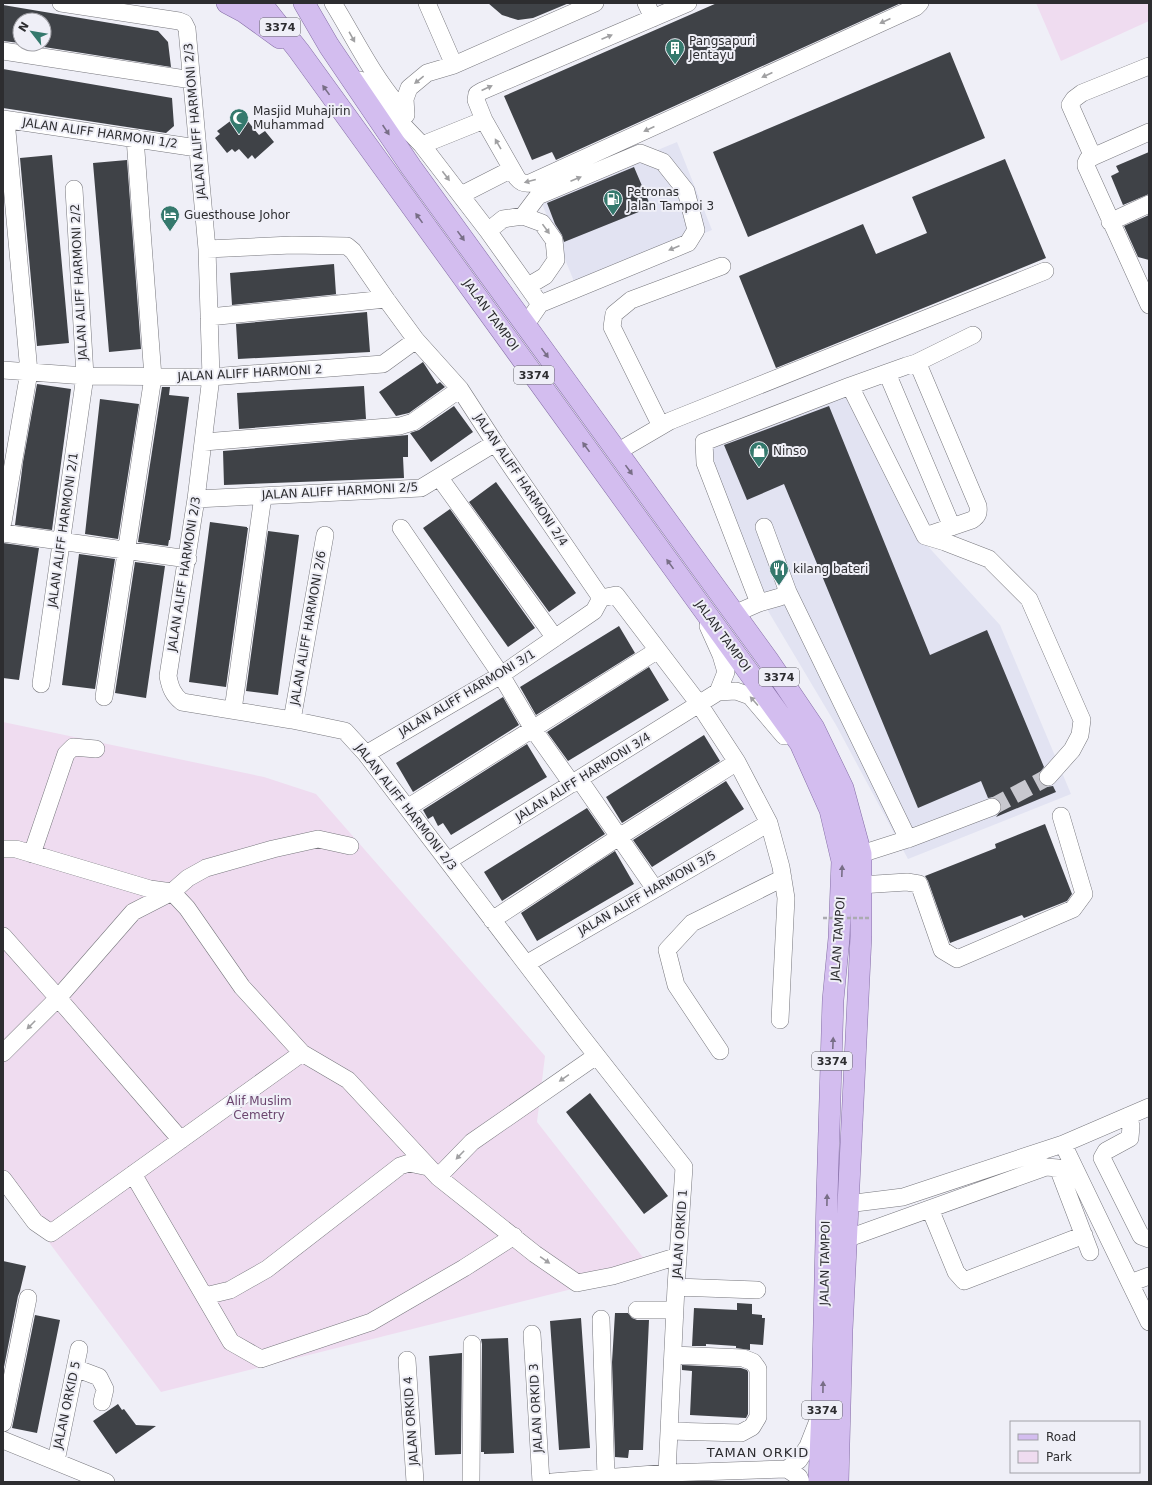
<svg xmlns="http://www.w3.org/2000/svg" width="1152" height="1485" font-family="'DejaVu Sans',sans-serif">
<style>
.built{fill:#e2e3f2}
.green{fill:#efdcf0}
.building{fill:#3f4247}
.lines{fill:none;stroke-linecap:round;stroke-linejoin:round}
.minor-tunnel{stroke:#c8c8cf;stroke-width:17;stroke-dasharray:17 8;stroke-linecap:butt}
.minor-casing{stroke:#77777d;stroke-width:18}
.major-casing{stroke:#856ea6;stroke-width:22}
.minor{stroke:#fff;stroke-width:17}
.major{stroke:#d3bdef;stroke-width:21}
.path-bridge{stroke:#ababb1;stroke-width:2.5;stroke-dasharray:4 2;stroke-linecap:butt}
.oneway{fill:#a0a0a2}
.oneway2{fill:#786e86}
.labels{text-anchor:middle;stroke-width:4;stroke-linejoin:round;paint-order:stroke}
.shield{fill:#efeff7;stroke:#67676c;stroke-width:1}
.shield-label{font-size:11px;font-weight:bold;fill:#2d2d30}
.poi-label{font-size:12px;fill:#2d2d30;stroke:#efeff7;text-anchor:start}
.street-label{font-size:12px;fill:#2d2d30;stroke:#efeff7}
.park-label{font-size:12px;fill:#6c466f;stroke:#efeff7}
.neighbourhood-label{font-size:13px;letter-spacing:1px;fill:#2d2d30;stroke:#efeff7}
</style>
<rect width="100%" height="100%" fill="#efeff7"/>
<path class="built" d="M677 142 712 230 667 248 576 286 540 199Z
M848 390 923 541 1000 625 1071 794 908 859 836 725 761 599 707 444Z"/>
<path class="green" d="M1036 3H1149V21L1061 61Z
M3 722 264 777 316 794 545 1056 537 1122 652 1269 161 1392 3 1181Z"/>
<path class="building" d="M488 3H569L533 18 518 20 502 15Z
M717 3H901L556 160 552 152 532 160 504 96Z
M3 5 158 31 168 42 171 67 44 47V20H20V43L3 41Z
M950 52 985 138 748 237 713 152Z
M3 69 172 98 174 126 166 133 3 108Z
M241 113 259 135 265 131 274 142 255 159 252 155 248 159 239 149 235 152 232 149 227 153 215 138 220 134 217 131Z
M1149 152V194L1123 205 1111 176 1119 172 1116 166Z
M52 155 69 343 37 346 20 158Z
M1005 159 1046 258 776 368 739 276 863 224 876 254 927 233 912 197Z
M127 160 141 349 109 352 93 163Z
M634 167 651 207 564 242 562 235 555 224 547 203Z
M1149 215V260L1138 257 1124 226Z
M334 264 336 294H339L232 305 230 273Z
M367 312 370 352 238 359 236 324Z
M423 362 437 384 440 382 445 387 409 413 396 416 379 392Z
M37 384 71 389 52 530 15 525 23 462Z
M364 386 366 419 239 429 237 393Z
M162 387H170L169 395 189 397 170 540H169L168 546 138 542Z
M100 399 139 404 118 539 85 534Z
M454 406 473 432 431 462 410 433 419 430Z
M829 406 930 655 987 630 1044 767 1038 775 1039 780 1041 784 1046 787 1053 786 1056 792 996 817 1002 809 1001 803 998 799 994 797 988 798 981 781 918 808 784 484 747 500 724 445Z
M408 435V457H403L404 478 224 485 223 451Z
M496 482 576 593 549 612 469 502Z
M450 509 535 628 508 647 423 528Z
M210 522 247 527V528H248L226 687 189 682Z
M268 531 299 535 278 695 246 691Z
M3 543 39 548 19 680 3 678Z
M79 554 115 559 95 689 62 685Z
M135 562 165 566 146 698 115 693Z
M619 626 635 653 536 715 520 687Z
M649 667 669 700 568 761 547 732Z
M503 697 519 725 413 792 396 763Z
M704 735 720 761 622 823 606 797Z
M527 744 547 777 451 835 443 823 438 826 433 816 428 819 423 810Z
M726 781 744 809 652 867 633 840Z
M587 808 605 834 502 901 484 872Z
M1045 824 1072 894 1067 901 1024 918 1022 915 950 943 928 881 925 876 996 848 995 844Z
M615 851 634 884 537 941 521 913Z
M590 1093 668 1196 644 1214 566 1112Z
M3 1261 26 1266 20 1291 18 1296 3 1372Z
M737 1303 752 1304V1314L762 1315V1318H765L763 1345 750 1344V1350L736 1348V1346L706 1344V1346H692L694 1308 737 1310Z
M615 1313H628L632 1318 637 1320H649L643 1450H629L628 1458 615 1457 612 1362Z
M35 1315 60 1320 37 1433 12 1428Z
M581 1318 590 1448 559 1450 550 1321Z
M508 1338 514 1453 484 1454V1452H481L482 1344 481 1339Z
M462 1353 461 1454 435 1455 429 1356Z
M682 1365 741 1368 747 1370 748 1372V1414L746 1418 690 1415 692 1371 682 1370Z
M118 1404 122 1410 124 1409 136 1425 156 1426 116 1454 93 1421Z"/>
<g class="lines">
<path class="minor-tunnel" d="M992 807 1048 777"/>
<g class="minor-casing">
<path id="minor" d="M61 3 179 21 184 23 187 29 207 249 211 377 196 499 168 676C170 687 173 695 182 702L292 720 345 731 366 754 578 1032 684 1167 676 1287 667 1473
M333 3C354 37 371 73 397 104
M427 3 454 65
M646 3 653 18
M688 3 482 91 477 94 476 100 484 120 517 178C521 183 524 184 530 183L916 7 920 3
M3 51 192 80
M360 80 422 145 488 231 540 304
M406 115 405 99 409 88 427 73 454 65 595 3
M3 119 197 148
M1149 132 1088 159 1086 163V166L1149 305
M422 145 484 120
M1093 157 1070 105 1074 99 1082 93 1149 66
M461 195 512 169
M523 216 538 196 640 153 663 162 686 191 696 230 688 243 540 304 525 326
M1110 222 1149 204
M488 231 503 219 523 216 542 223 554 240 556 260 545 276 528 286
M207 249 292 245 347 246 353 251 386 299 416 340 460 389 495 443 601 598
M209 317 386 299
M916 363 973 335
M3 370 85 376 211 377 383 364 416 340
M887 373 952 527
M850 386 906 366 916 363 921 371 978 506C979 513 978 516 972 520L925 536
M661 426 612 327 614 314 631 300 722 266
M204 442 400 426 413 422 460 389
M617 452 670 421 1045 271
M439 477 555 638
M196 499 421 488 495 443
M3 522 29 372 6 120
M764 527 788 592
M401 528 501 675 533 729 572 784
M3 533 188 559
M601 598 616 595 699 704 737 762 769 823 781 867 786 898 780 1020
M759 603 705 463 704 442 850 386 925 536 945 542 989 559 1029 599 1082 720 1080 735 1072 750 1048 777
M734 614 759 603 780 597 788 592 908 839
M708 626 721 655 726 672 718 692
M41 684 85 376 74 189
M104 697 153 377 135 138
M233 710 263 496
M292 720 325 535
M366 754 501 675 594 611 601 598
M579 779 655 889
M407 808 658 650
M3 849H16L150 889 172 892 187 908 242 987 302 1053 348 1080 438 1177 535 1254 577 1283 613 1276 678 1256
M32 854 66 754 73 747 96 749
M861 854 908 839 992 807
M448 861 718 692 736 691 750 696 784 736
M860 885 907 882 919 884 942 950 957 959 1073 909 1084 894 1061 816
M492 920 619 837 737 762
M3 936 58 998 181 1140
M526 964 769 823
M720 1051 676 985 667 950 692 923 783 878
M3 1053 58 998 133 912 172 892 188 878 206 868 273 849 318 839 350 846
M1128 1116 1131 1126 1130 1138 1106 1151 1102 1158 1141 1236 1149 1239
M1063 1144 1130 1283 1149 1276
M133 1174 231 1342 261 1359 371 1322 464 1268 514 1236
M438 1177 472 1142 596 1056
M3 1179 35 1222 51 1233 302 1053
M847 1204 903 1197 1063 1144 1149 1107
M930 1209 956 1272 964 1281 1084 1235
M846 1239 1046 1167 1058 1168 1090 1252
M1130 1283 1149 1322
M676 1287 757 1290
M205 1296 230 1290 267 1269 400 1166 409 1163 428 1167
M637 1310H675
M601 1319 606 1478
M532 1334 541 1482
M407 1360 415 1482
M75 1368 99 1377 105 1389 102 1402
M3 1423 28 1298
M669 1431 741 1433 752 1427 758 1417V1369L753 1362 743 1358 673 1355
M3 1440 106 1482
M56 1461 79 1349
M787 1469 799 1460 808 1446 819 1418
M471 1482 472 1344
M552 1482 667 1473 787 1469 799 1477 801 1482"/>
</g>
<g class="major-casing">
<path id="major" d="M227 3 244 12 280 38
M261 3 299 51 800 743 830 810 842 861 839 938 833 1000 827 1196 822 1409 819 1482
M304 3 329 46 411 167 768 660 814 728 843 788 861 854V936L842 1330 838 1482"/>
</g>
<use href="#minor" class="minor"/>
<use href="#major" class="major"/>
<path class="path-bridge" d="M823 918H871"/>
</g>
<defs><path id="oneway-solid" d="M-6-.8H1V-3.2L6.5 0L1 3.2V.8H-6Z"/></defs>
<g class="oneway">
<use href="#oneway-solid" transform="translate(885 21) rotate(155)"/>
<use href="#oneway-solid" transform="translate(352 37) rotate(61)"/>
<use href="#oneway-solid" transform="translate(607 37) rotate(-23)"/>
<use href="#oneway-solid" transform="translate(767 75) rotate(155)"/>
<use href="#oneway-solid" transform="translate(419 80) rotate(141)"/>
<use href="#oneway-solid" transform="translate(487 88) rotate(-25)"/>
<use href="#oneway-solid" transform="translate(649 129) rotate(155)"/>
<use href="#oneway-solid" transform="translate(498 144) rotate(-120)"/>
<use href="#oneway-solid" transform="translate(446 176) rotate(53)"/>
<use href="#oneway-solid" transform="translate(576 179) rotate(-23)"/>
<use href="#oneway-solid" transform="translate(530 181) rotate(165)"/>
<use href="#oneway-solid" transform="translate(546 229) rotate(54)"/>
<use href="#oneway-solid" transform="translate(674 248) rotate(157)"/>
<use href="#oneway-solid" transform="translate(754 701) rotate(-132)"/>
<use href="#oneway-solid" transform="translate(31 1025) rotate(135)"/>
<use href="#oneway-solid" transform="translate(564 1078) rotate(145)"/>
<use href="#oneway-solid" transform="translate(460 1155) rotate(134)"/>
<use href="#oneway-solid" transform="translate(545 1260) rotate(35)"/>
</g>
<g class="oneway2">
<use href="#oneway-solid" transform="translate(326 90) rotate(-126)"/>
<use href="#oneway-solid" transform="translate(386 130) rotate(56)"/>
<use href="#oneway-solid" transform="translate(419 218) rotate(-126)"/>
<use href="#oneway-solid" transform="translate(461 236) rotate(54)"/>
<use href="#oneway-solid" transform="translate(545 353) rotate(54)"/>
<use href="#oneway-solid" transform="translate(586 447) rotate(-126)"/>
<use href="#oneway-solid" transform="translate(629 470) rotate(54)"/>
<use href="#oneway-solid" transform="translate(670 564) rotate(-126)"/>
<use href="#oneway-solid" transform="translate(842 871) rotate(-88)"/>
<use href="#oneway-solid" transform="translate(833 1043) rotate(-88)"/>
<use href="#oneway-solid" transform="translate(827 1200) rotate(-89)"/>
<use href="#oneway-solid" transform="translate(823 1387) rotate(-89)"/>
</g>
<defs>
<g id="building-pin" transform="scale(1)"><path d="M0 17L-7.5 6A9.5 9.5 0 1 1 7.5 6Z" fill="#35796d" stroke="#efeff7"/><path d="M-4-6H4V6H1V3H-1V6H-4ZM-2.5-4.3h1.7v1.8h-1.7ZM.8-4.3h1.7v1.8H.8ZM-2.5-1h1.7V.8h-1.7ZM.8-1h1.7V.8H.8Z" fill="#fff"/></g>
<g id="mosque-pin" transform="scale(1)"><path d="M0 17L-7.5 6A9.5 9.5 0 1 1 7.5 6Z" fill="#35796d" stroke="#efeff7"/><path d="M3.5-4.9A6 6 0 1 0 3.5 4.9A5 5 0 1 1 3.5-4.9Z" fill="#fff"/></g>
<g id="fuel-pin" transform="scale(1)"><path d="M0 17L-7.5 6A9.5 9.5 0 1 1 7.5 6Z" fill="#35796d" stroke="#efeff7"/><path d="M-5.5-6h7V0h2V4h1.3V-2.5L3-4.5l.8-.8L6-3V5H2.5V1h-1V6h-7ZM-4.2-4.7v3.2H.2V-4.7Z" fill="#fff"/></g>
<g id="hotel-pin" transform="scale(1)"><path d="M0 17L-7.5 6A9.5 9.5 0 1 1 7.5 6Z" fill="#35796d" stroke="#efeff7"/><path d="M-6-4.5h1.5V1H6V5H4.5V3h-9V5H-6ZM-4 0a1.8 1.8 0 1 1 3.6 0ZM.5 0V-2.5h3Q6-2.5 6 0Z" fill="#fff"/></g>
<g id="shop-pin" transform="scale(1)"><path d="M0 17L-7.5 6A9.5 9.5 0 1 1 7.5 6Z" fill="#35796d" stroke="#efeff7"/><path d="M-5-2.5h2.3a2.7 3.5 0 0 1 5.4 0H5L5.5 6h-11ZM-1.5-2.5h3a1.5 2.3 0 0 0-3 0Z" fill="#fff"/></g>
<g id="restaurant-pin" transform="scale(1)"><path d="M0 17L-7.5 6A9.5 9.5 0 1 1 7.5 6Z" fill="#35796d" stroke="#efeff7"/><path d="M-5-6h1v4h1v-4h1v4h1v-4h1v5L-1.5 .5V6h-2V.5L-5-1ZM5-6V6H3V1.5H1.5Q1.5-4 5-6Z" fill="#fff"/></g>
</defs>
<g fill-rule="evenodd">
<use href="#building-pin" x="675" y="48"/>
<use href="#mosque-pin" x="239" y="118"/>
<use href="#fuel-pin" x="613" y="199"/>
<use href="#hotel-pin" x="170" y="215"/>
<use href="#shop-pin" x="759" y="451"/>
<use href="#restaurant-pin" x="779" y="569"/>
</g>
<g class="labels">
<g class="shield">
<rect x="260" y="18" width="40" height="18" rx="3"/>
<rect x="514" y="366" width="40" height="18" rx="3"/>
<rect x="759" y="668" width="40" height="18" rx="3"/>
<rect x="812" y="1052" width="40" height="18" rx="3"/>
<rect x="802" y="1401" width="40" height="18" rx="3"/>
</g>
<g class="shield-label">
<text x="280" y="31">3374</text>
<text x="534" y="379">3374</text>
<text x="779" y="681">3374</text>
<text x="832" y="1065">3374</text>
<text x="822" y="1414">3374</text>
</g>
<g class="poi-label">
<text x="689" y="45">Pangsapuri<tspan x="689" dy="14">Jentayu</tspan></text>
<text x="253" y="115">Masjid Muhajirin<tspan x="253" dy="14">Muhammad</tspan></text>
<text x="627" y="196">Petronas<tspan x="627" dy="14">Jalan Tampoi 3</tspan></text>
<text x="184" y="219">Guesthouse Johor</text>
<text x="773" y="455">Ninso</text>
<text x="793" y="573">kilang bateri</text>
</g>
<g class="street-label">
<text transform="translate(195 121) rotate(-95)" y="4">JALAN ALIFF HARMONI 2/3</text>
<text transform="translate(100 133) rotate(8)" y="4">JALAN ALIFF HARMONI 1/2</text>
<text transform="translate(79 282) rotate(-93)" y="4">JALAN ALIFF HARMONI 2/2</text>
<text transform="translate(491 315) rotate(54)" y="4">JALAN TAMPOI</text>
<text transform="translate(250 373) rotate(-3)" y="4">JALAN ALIFF HARMONI 2</text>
<text transform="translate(521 480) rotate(56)" y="4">JALAN ALIFF HARMONI 2/4</text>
<text transform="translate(340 491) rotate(-3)" y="4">JALAN ALIFF HARMONI 2/5</text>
<text transform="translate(63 530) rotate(-82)" y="4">JALAN ALIFF HARMONI 2/1</text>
<text transform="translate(184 574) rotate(-81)" y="4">JALAN ALIFF HARMONI 2/3</text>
<text transform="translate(308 628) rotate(-80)" y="4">JALAN ALIFF HARMONI 2/6</text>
<text transform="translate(723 636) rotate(54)" y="4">JALAN TAMPOI</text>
<text transform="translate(467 693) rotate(-31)" y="4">JALAN ALIFF HARMONI 3/1</text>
<text transform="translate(583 777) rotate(-32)" y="4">JALAN ALIFF HARMONI 3/4</text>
<text transform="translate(406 807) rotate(52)" y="4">JALAN ALIFF HARMONI 2/3</text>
<text transform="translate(647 893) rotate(-30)" y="4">JALAN ALIFF HARMONI 3/5</text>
<text transform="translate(838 939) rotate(-86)" y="4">JALAN TAMPOI</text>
<text transform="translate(680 1234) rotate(-86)" y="4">JALAN ORKID 1</text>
<text transform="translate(825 1263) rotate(-89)" y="4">JALAN TAMPOI</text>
<text transform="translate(67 1405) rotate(-78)" y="4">JALAN ORKID 5</text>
<text transform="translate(536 1408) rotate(-93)" y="4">JALAN ORKID 3</text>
<text transform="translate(411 1421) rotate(-94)" y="4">JALAN ORKID 4</text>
</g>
<g class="park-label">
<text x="259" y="1105">Alif Muslim<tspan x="259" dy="14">Cemetry</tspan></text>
</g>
<g class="neighbourhood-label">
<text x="758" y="1457">TAMAN ORKID</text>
</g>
</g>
<rect width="1152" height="1485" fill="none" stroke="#2d2d30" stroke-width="8"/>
<rect x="1010" y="1421" width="130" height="52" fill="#efeff7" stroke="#a1a1a7"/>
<rect x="1018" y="1434" width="20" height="6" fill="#d3bdef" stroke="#a1a1a7"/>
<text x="1046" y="1441" font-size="12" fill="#2d2d30">Road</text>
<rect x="1018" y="1451" width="20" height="12" fill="#efdcf0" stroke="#a1a1a7"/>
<text x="1046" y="1461" font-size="12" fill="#2d2d30">Park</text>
<g transform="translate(32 32) rotate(301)"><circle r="19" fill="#efeff7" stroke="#a1a1a7"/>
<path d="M0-3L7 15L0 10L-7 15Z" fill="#35796d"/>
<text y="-6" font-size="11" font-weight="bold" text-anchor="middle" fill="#2d2d30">N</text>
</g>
</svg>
